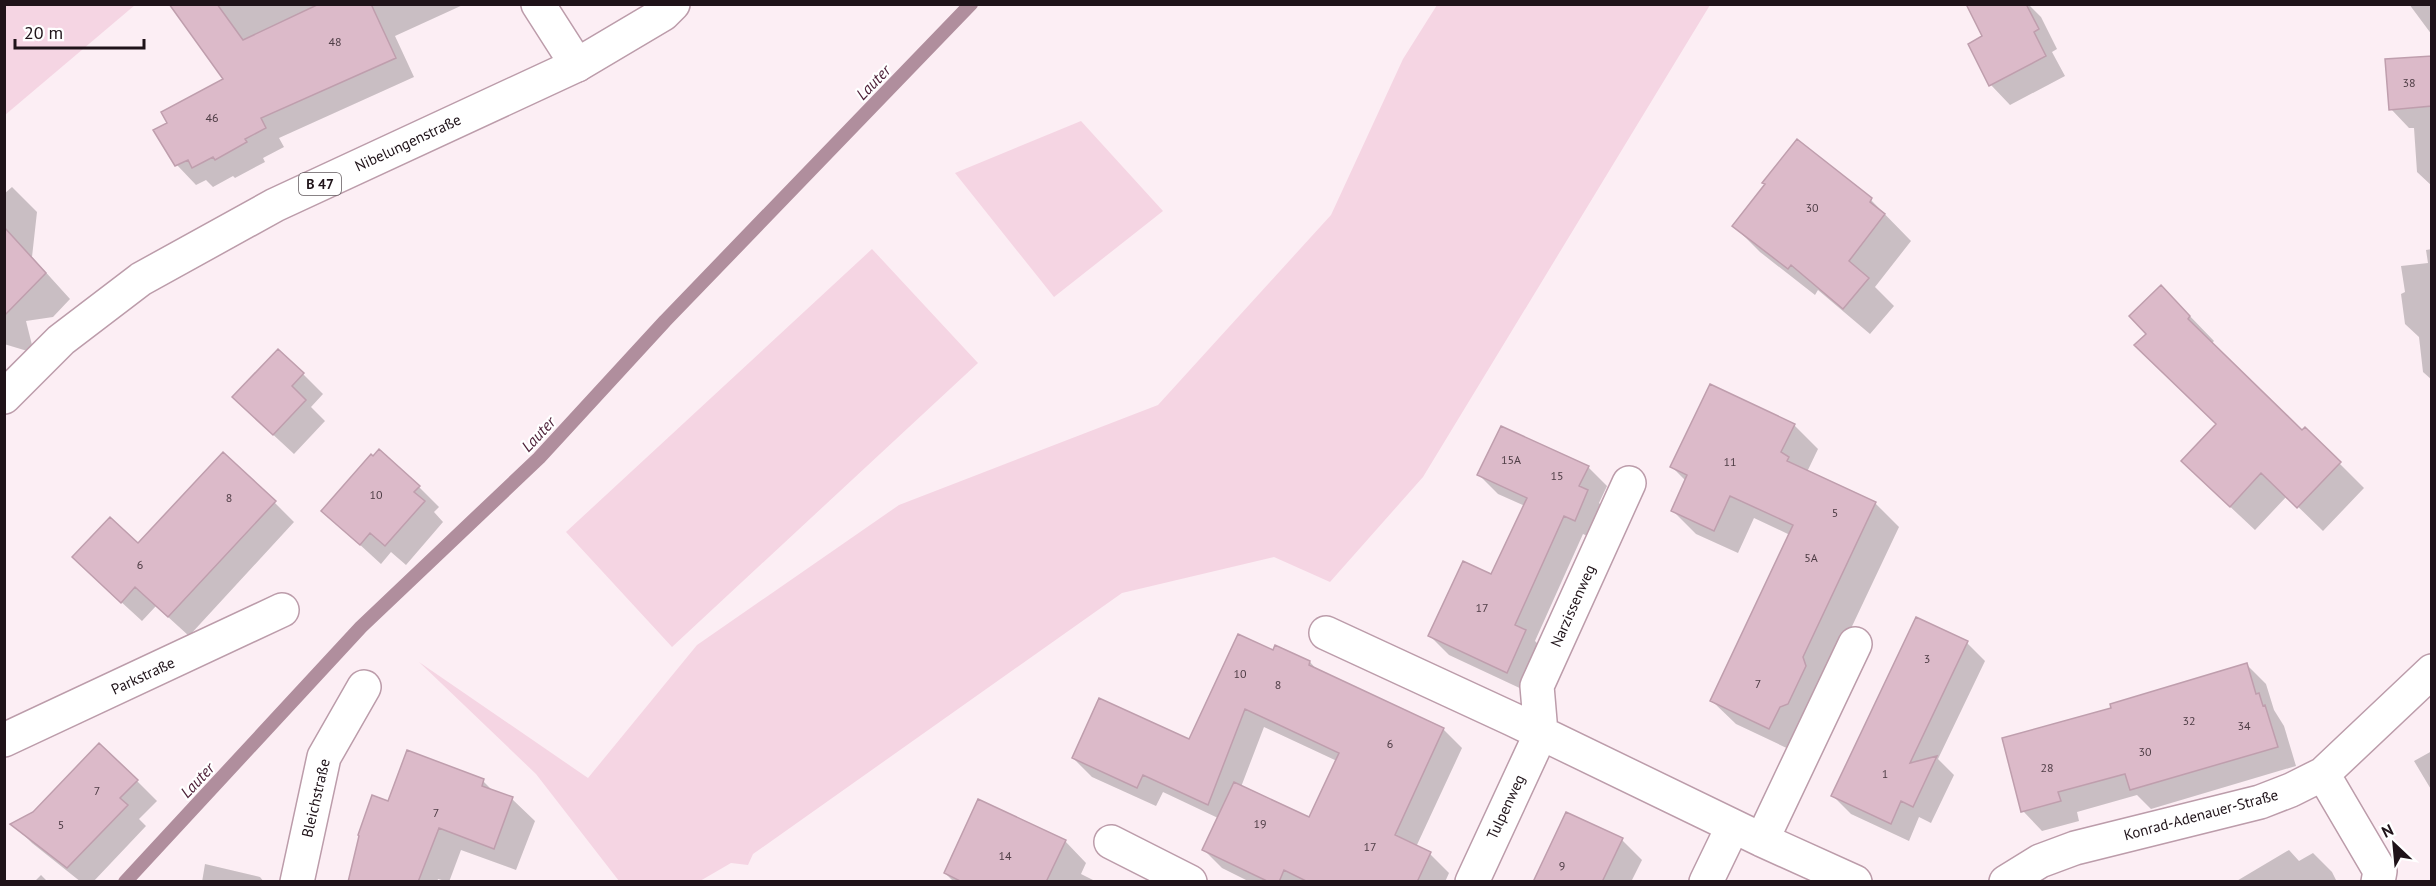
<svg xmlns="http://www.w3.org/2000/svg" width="2436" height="886" font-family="'PT Sans',sans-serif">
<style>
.green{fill:#f5d5e3}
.shadow{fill:#0003;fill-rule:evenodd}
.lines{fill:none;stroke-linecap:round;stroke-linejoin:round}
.stream{stroke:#b08e9d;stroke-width:14}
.building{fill:#dcbac9;stroke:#bf9ead;stroke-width:1.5}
.minor-casing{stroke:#bc9caa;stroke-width:36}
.major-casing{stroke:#bc9caa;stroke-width:36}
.minor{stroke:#fff;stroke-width:33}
.major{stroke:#fff;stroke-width:33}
.labels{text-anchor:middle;stroke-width:4.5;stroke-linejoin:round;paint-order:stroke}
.number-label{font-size:12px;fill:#4e3d45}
.shield{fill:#fff;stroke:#625a5e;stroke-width:1.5}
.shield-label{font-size:14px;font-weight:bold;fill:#1f1319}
.street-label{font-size:15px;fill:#1f1319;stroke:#fff}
.water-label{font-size:16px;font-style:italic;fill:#4c1e36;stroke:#fff}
</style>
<rect width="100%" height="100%" fill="#fceef4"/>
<path class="green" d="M5 4H135V5L5 115Z
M1437 5H1710L1423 477 1330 582 1274 557 1122 593 753 854 748 865 731 863 700 881H619L536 774 419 662 588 778 697 645 899 505 1158 405 1331 215 1403 59Z
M1081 121 1163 211 1054 297 955 173Z
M872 249 978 363 672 647 566 532Z"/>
<path class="shadow" d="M190 4H465L395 36 414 77 279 138 284 147 263 158 265 162 235 178 233 176 213 187 206 180 196 185 177 165 169 124 226 80Z
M1967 4H2028L2041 17 2057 49 2052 52 2065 76 2010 105 1991 85 1984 37Z
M2409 4H2432V35Z
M2432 57V186L2417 172 2414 128H2409L2391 109Z
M1797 141 1871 200 1911 241 1875 287 1894 306 1870 334 1818 290 1815 295 1760 252 1734 226Z
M12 187 37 212 32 257 70 299 53 317 26 321 34 353 4 344V194Z
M2432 249V380L2423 372 2419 337 2405 324 2401 294 2405 292 2401 266 2428 263 2426 250Z
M2185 311 2214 341 2211 344 2302 432 2305 429 2364 488 2323 531 2287 496 2255 530 2207 485 2218 424Z
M303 374 323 394 311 407 325 421 294 454 254 417Z
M1794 425 1818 449 1807 472 1875 503 1899 527 1793 751 1736 724 1712 701 1790 535 1754 518 1738 553 1696 534 1673 511 1686 481 1672 467Z
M1588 467 1607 486 1599 503 1607 511 1594 539 1583 534 1535 641 1545 651 1526 691 1449 655 1430 636 1492 576 1525 506 1498 494 1479 475Z
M419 487 439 507 434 512 443 522 406 565 391 552 381 564 323 511Z
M274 502 294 522 189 636 156 606 142 621 94 577 138 545Z
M1967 643 1985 661 1938 759 1954 775 1931 823 1919 817 1909 841 1851 814 1833 796Z
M1274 652 1310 662 1318 671 1443 729 1462 748 1416 847 1430 854 1449 873 1445 882H1250L1222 868 1203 849 1218 818 1163 792 1156 806 1092 777 1073 758 1189 741ZM1264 727 1337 761 1310 819 1241 787Z
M2246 664 2266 684 2274 710 2284 726 2296 766 2151 809 2137 795 2077 812 2079 821 2042 831 2023 811 2113 709Z
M2432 751V791L2414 761Z
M137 781 157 801 139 819 146 826 93 882H81L32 843 13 824Z
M483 781 495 793 512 799 535 821 516 870 461 850 449 882 438 879 437 882H350L388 803Z
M1622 840 1642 860 1631 882H1535Z
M1065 841 1086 863 1081 874 1097 882H954L945 873Z
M2289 850 2299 861 2313 853 2332 872 2337 882H2235Z
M205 864 260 877 264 882H202Z
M41 875 48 882H34Z"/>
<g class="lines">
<path class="stream" d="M125 882 361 627 539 458 665 321 971 4"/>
</g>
<path class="building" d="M169 4H217L243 40 319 4H371L396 58 261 118 266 128 245 139 247 142 215 160 213 157 192 168 188 160 175 166 153 130 167 123 161 112 223 79Z
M1966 4H2026L2039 29 2034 32 2046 56 1989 86 1968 44 1982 36Z
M2432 56V106L2389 110 2385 59Z
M1797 139 1872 198 1870 202 1885 214 1849 261 1869 278 1843 309 1791 265 1788 269 1732 226 1765 184 1762 183Z
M4 227 46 273 4 316Z
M2161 285 2190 316 2188 319 2302 430 2305 427 2341 462 2297 508 2261 473 2230 507 2181 461 2216 424 2134 345 2146 334 2129 316Z
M278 349 304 373 292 386 306 400 273 435 232 397Z
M1710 384 1795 424 1781 452 1789 457 1787 461 1876 502 1803 657 1806 666 1788 704 1780 707 1769 729 1710 701 1793 525 1730 496 1714 531 1671 511 1687 475 1670 467Z
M1501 426 1589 466 1579 486 1588 490 1575 521 1564 516 1515 625 1526 630 1507 673 1428 636 1463 561 1491 574 1527 498 1477 475Z
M379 449 420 486 414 492 425 501 385 546 370 533 360 545 321 511 371 454 373 456Z
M223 452 276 501 168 617 135 587 121 603 72 557 110 517 138 543Z
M1916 617 1968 641 1910 763 1937 756 1913 807 1901 801 1891 824 1831 796Z
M1238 634 1273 650 1275 645 1310 661 1309 665 1444 728 1395 835 1431 852 1417 882H1308L1284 870 1279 882H1269L1202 850 1234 782 1309 817 1339 753 1245 709 1208 805 1143 775 1137 788 1072 758 1099 698 1189 739Z
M2247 663 2256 694 2259 693 2263 706 2265 705 2278 747 2130 790 2125 774 2058 792 2061 801 2021 812 2002 738 2111 708 2110 704Z
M99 743 138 780 120 798 128 805 67 868 10 824 33 812Z
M407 750 484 779 482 786 513 797 494 849 439 828 418 882H348L359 836 358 835 372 795 388 801Z
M978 799 1066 840 1046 882H962L944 873Z
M1566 812 1623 838 1602 882H1533Z"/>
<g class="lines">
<g class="minor-casing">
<path id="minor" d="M538 4 577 65
M1326 633 1512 719 1762 840 1855 882
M1541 733 1537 686 1629 483
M4 740 282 610
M2323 774 2380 871 2378 882
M1762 840 1855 644
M1111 842 1190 882
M297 882 324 757 364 687
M1472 882 1541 733
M1706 882 1733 826
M2006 882 2040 861 2075 848 2260 802 2291 790 2323 774 2432 671"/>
</g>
<g class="major-casing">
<path id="major" d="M4 397 61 340 141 279 275 205 577 65 663 14 673 4"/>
</g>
<use href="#minor" class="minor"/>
<use href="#major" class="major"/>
</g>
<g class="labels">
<g class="number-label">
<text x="335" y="46">48</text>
<text x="2409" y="87">38</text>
<text x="212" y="122">46</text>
<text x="1812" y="212">30</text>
<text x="1511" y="464">15A</text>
<text x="1730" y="466">11</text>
<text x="1557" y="480">15</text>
<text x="376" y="499">10</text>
<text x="229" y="502">8</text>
<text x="1835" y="517">5</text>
<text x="1811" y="562">5A</text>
<text x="140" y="569">6</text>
<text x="1482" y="612">17</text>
<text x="1927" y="663">3</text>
<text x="1240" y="678">10</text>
<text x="1758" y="688">7</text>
<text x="1278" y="689">8</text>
<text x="2189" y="725">32</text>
<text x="2244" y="730">34</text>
<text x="1390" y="748">6</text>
<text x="2145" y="756">30</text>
<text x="2047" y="772">28</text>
<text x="1885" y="778">1</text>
<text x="97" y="795">7</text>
<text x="436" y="817">7</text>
<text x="1260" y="828">19</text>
<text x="61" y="829">5</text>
<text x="1370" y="851">17</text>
<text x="1005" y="860">14</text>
<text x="1562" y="870">9</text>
</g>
<rect class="shield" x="299" y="173" width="42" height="22" rx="4.5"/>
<g class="shield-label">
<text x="320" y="189">B 47</text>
</g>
<g class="street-label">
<text transform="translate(408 143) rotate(-25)" y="5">Nibelungenstraße</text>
<text transform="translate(1573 606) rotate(-66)" y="5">Narzissenweg</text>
<text transform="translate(143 676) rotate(-25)" y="5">Parkstraße</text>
<text transform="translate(316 798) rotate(-77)" y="5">Bleichstraße</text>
<text transform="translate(1506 807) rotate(-65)" y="5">Tulpenweg</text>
<text transform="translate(2201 815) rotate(-15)" y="5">Konrad-Adenauer-Straße</text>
</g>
<g class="water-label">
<text transform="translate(873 82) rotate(-46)" y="6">Lauter</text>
<text transform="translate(538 434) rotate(-47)" y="6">Lauter</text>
<text transform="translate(197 780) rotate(-47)" y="6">Lauter</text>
</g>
</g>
<rect width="2436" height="886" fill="none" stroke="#1f1319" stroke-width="12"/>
<g transform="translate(2394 844) rotate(334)" stroke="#ffffff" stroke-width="4.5" paint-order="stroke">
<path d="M0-4.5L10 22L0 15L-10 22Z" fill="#1f1319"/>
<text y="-9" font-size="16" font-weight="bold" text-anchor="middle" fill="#1f1319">N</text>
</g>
<path d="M15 39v9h129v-9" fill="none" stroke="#1f1319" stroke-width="3"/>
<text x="24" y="39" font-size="18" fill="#1f1319" stroke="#ffffff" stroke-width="4.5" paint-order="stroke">20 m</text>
</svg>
